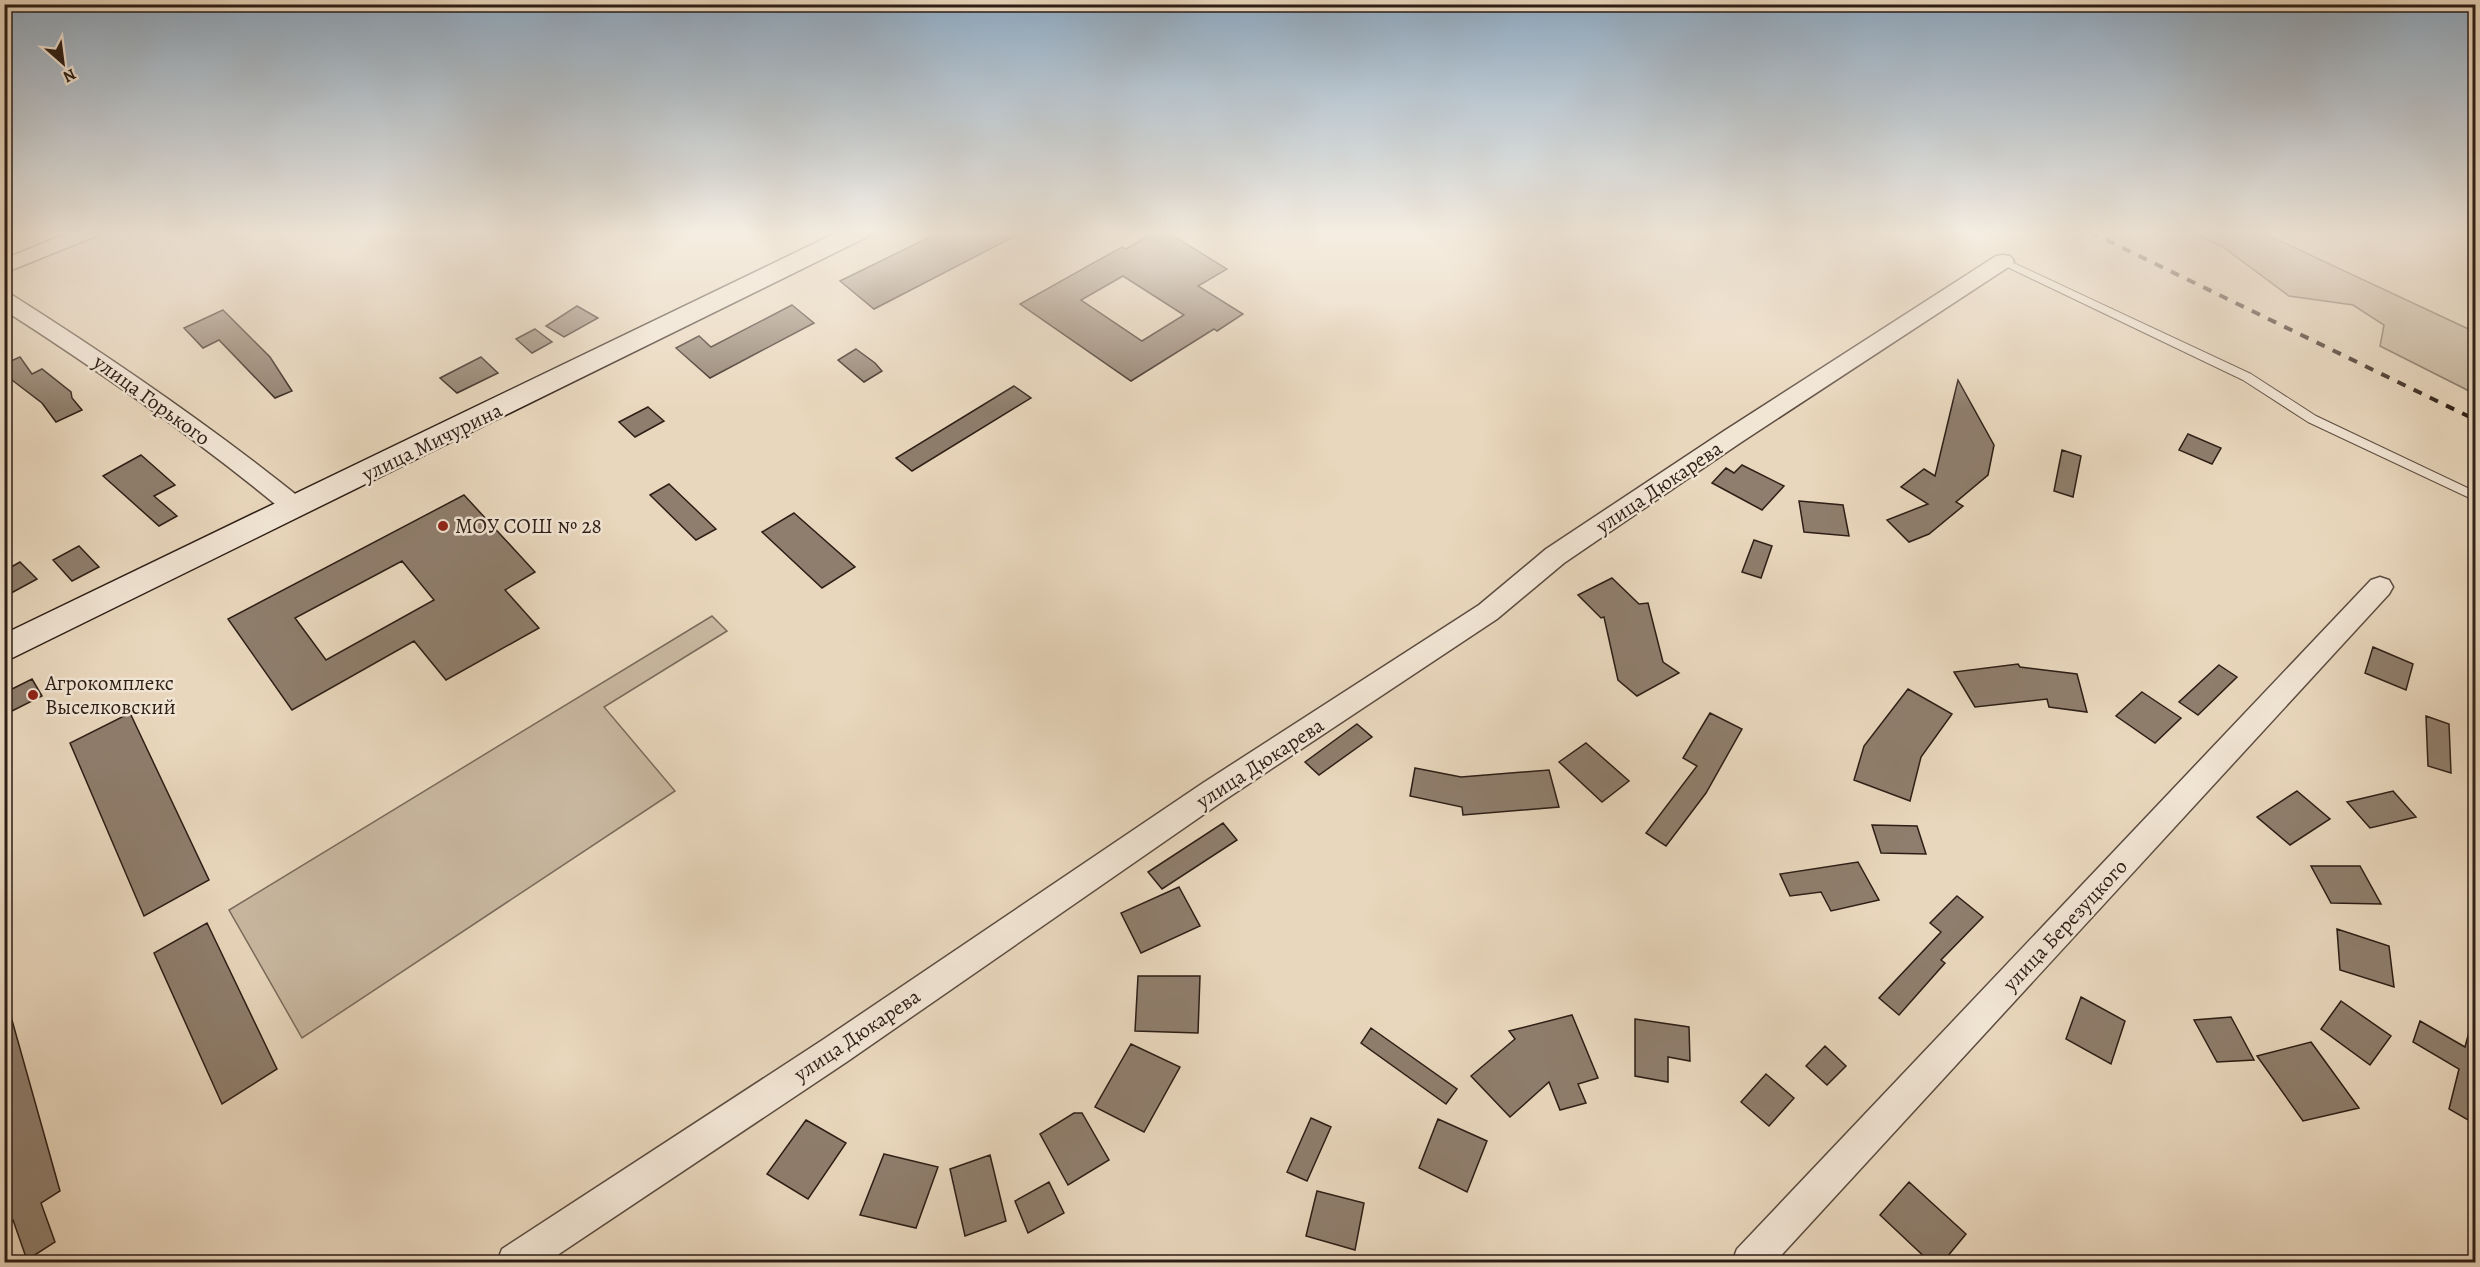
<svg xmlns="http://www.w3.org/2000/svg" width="2480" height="1267" font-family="Alegreya,serif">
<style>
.green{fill:#c9b8a1;stroke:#7b6b5c;stroke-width:1.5}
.building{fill:#8f7e6d;stroke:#2d1e16;stroke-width:1.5;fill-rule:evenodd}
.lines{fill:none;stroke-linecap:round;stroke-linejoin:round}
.lane-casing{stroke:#5c4c40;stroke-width:2}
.street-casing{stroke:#5c4c40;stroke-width:3}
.secondary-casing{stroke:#2d1e16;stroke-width:3}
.lane{fill:#f1e5d4;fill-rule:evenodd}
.street{fill:#f1e5d4;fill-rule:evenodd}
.secondary{fill:#f1e5d4;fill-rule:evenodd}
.rail{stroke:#2d1e16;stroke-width:4;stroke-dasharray:9 9;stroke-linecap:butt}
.poi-dot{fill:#8f2418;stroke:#f1e5d4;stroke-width:2}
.labels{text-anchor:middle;stroke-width:5;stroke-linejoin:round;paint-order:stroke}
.street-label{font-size:21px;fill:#2d1e16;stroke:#f1e5d4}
.poi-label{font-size:21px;fill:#2d1e16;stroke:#f1e5d4;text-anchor:start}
</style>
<rect width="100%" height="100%" fill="#e9d7bd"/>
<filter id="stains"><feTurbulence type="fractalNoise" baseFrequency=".00333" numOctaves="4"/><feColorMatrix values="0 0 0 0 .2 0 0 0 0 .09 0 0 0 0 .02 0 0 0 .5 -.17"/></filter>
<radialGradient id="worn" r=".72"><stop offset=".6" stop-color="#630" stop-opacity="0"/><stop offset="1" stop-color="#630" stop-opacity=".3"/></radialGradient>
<path class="green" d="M2189 232H2261L2475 332V394L2380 346 2384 325 2353 305 2289 296 2223 247Z
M712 616 727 631 604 707 675 791 302 1038 229 910Z"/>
<path class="building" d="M940 232H1023L874 309 840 281Z
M1155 232H1167L1227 269 1198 286 1243 314 1217 331 1214 329 1131 381 1020 304 1122 247 1126 249ZM1123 276 1184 315 1142 341 1081 300Z
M792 305 814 323 710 378 676 348 699 336 711 347Z
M577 306 598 318 564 337 546 326Z
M223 310 270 357 292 391 275 398 219 340 203 348 184 328Z
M535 329 552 342 532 353 516 339Z
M856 349 875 363 882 371 864 382 838 360Z
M20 357 32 374 42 369 71 392 72 398 82 410 56 422 42 403 4 374V364Z
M481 357 498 373 457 393 440 378Z
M1958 380 1994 445 1988 475 1956 502 1963 506 1929 534 1909 542 1887 520 1928 504 1901 487 1924 469 1935 476Z
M1014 386 1031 398 912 471 896 458Z
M648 407 664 421 635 437 619 422Z
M2188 434 2221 448 2212 464 2179 450Z
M2062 450 2081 456 2073 497 2054 491Z
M141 455 175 485 154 496 177 516 159 526 103 476Z
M1742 465 1784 486 1762 510 1712 483 1726 468 1734 473Z
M669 484 716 529 696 540 650 495Z
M464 495 535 572 505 590 539 628 446 680 414 641 292 710 228 619ZM402 561 434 600 326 660 295 618Z
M1799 501 1843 505 1849 536 1804 532Z
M794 513 855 567 822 588 762 532Z
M1754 540 1772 546 1761 578 1742 572Z
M79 546 99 567 72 581 53 560Z
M20 562 37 579 4 597V571Z
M1612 578 1639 604 1648 603 1663 662 1679 673 1637 696 1618 680 1604 617 1601 618 1578 595Z
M2373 647 2413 664 2406 690 2365 673Z
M2018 664 2020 667 2077 674 2087 712 2049 707 2047 699 1975 707 1954 672Z
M2219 665 2237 677 2198 715 2179 702Z
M32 679 42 696 4 715V693Z
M1908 689 1952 714 1921 757 1910 801 1854 780 1864 746Z
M2142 692 2181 718 2155 743 2116 716Z
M130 713 209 880 144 916 70 743Z
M1710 713 1742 729 1706 793 1666 846 1646 833 1697 766 1683 758Z
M2426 716 2449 724 2451 773 2428 766Z
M1357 724 1372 737 1319 775 1305 762Z
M1586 743 1629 781 1602 802 1559 762Z
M1415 768 1461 777 1549 770 1559 807 1463 815 1462 807 1410 796Z
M2297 791 2330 819 2290 845 2257 817Z
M2393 791 2416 817 2370 828 2347 802Z
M1223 823 1237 840 1162 889 1148 872Z
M1872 825 1917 826 1926 854 1881 853Z
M1858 862 1879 900 1831 911 1821 892 1790 896 1780 874Z
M2311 866H2360L2381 904 2331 903Z
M1179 887 1200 926 1141 953 1121 913Z
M1957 896 1983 917 1941 960 1945 963 1899 1015 1879 998 1941 932 1930 923Z
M207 923 277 1069 222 1104 154 953Z
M2337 929 2389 946 2394 987 2340 970Z
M1138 976H1200L1198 1033 1135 1031Z
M2081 997 2125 1021 2111 1064 2066 1039Z
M2341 1001 2391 1036 2370 1065 2321 1029Z
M10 1013 60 1191 41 1203 55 1242 27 1260 13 1220 4 1224V1014Z
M1572 1015 1598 1078 1578 1084 1586 1103 1560 1110 1549 1082 1510 1117 1471 1076 1515 1039 1509 1031Z
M2231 1017 2254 1060 2217 1062 2194 1020Z
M1635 1019 1689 1027 1690 1061 1668 1057V1082L1635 1076Z
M2420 1021 2465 1047 2469 1032 2475 1033V1124L2449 1109 2459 1069 2413 1042Z
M1371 1028 1457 1089 1446 1104 1361 1043Z
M2311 1042 2359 1108 2303 1121 2257 1056Z
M1131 1044 1180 1067 1144 1132 1095 1107Z
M1825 1046 1846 1066 1827 1085 1806 1066Z
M1766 1074 1794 1098 1769 1126 1741 1102Z
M1074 1113H1082L1109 1160 1068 1185 1040 1134Z
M1311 1118 1331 1127 1307 1181 1287 1172Z
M1438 1119 1487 1141 1467 1192 1419 1168Z
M806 1120 846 1143 808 1199 767 1174Z
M884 1154 938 1167 916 1228 860 1215Z
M990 1155 1006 1221 965 1236 950 1169Z
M1049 1182 1064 1213 1028 1233 1015 1201Z
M1909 1182 1966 1234 1942 1263H1931L1880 1215Z
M1317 1191 1364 1203 1355 1250 1306 1236Z"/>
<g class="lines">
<g class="lane-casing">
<path id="lane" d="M2003 258 2251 374 2316 416 2476 492V501L2308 422 2243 380 1999 263 1998 261Z"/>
</g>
<g class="street-casing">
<path id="street" d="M71 232H99L96 236 4 273V259Z
M2003 255 2010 256 2014 261 2010 266 1740 443 1564 563 1497 619 1223 801 848 1061 547 1262H497L502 1249 824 1039 1203 783 1479 605 1546 549 1724 431 1996 256Z
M4 293 12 295C113 359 211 426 304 501L307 507 304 513 295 516 286 513C197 439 102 373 4 310Z
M2380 577 2389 580 2393 587 2389 594 1775 1262H1732L1737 1249 2371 580Z"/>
</g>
<g class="secondary-casing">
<path id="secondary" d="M838 232H871L867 237 4 662V634Z"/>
</g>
<use href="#lane" class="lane"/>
<use href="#street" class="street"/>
<use href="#secondary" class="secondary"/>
<path class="rail" d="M2090 232 2476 420"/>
</g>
<linearGradient id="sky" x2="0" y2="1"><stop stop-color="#8fa9c0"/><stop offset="0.57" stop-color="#f5ede1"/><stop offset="1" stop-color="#f5ede1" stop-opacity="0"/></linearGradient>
<rect width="2480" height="409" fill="url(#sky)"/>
<g class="poi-dot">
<circle cx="443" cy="526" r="6"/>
<circle cx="33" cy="695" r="6"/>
</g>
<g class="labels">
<g class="street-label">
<text transform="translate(152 400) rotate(36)" y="7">улица Горького</text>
<text transform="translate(432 442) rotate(-26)" y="7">улица Мичурина</text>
<text transform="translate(1659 487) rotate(-34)" y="7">улица Дюкарева</text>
<text transform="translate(1260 763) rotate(-33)" y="7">улица Дюкарева</text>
<text transform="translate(2065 925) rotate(-47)" y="7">улица Березуцкого</text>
<text transform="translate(857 1035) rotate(-34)" y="7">улица Дюкарева</text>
</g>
<g class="poi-label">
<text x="455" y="533">МОУ СОШ № 28</text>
<text x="45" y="690">Агрокомплекс<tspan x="45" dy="24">Выселковский</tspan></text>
</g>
</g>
<rect width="2480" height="1267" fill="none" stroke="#e9d7bd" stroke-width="24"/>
<rect x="6" y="6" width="2468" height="1255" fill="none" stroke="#2d1e16" stroke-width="3"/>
<rect x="12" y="12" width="2456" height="1243" fill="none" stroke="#2d1e16" stroke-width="1.5"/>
<g transform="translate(63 63) rotate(152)" stroke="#f1e5d4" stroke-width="4.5" paint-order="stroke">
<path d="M0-4.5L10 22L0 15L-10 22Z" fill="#2d1e16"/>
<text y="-9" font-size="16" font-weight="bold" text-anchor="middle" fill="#2d1e16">N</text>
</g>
<rect width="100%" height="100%" filter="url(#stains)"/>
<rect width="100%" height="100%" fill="url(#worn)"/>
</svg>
